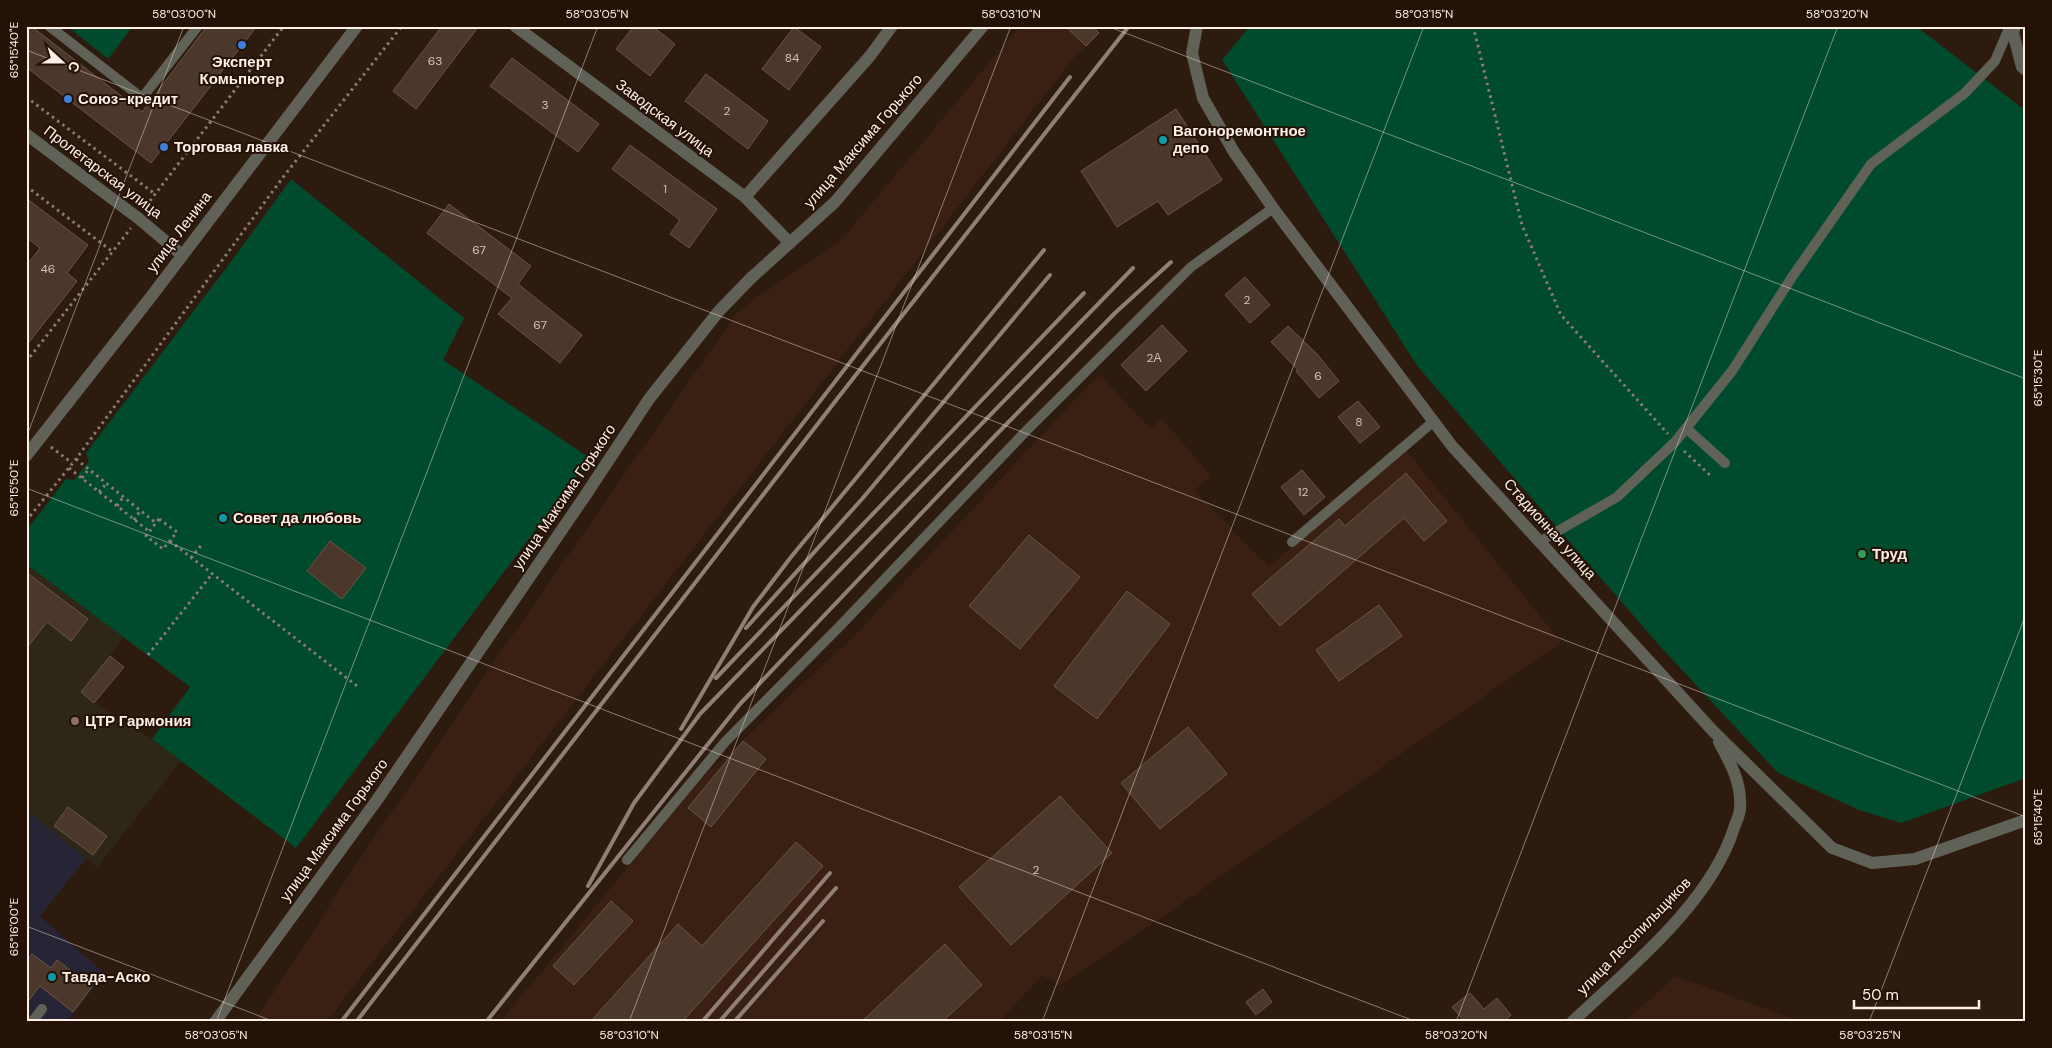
<svg xmlns="http://www.w3.org/2000/svg" width="2052" height="1048" font-family="'DM Sans',sans-serif">
<style>
.commercial{fill:#272535}
.built{fill:#392012}
.education{fill:#2e2616}
.green{fill:#004a2d}
.building{fill:#4c372b;stroke:#6a5448}
.lines{fill:none;stroke-linecap:round;stroke-linejoin:round}
.path{stroke:#8b7b71;stroke-width:3;stroke-dasharray:2.5 4;stroke-linecap:butt}
.service{stroke:#606157;stroke-width:10}
.minor{stroke:#606157;stroke-width:12}
.tertiary{stroke:#606157;stroke-width:12}
.rail{stroke:#907f76;stroke-width:4}
.ticks{fill:none;stroke:#fef0e9;stroke-width:1;stroke-opacity:0.45}
.shop-dot{fill:#3f7fe0;stroke:#241207;stroke-width:2}
.culture-dot{fill:#0f9aa8;stroke:#241207;stroke-width:2}
.leisure-dot{fill:#2e9e5b;stroke:#241207;stroke-width:2}
.education-dot{fill:#8d6e63;stroke:#241207;stroke-width:2}
.labels{text-anchor:middle;stroke-width:4;stroke-linejoin:round;paint-order:stroke}
.number-label{font-size:12px;fill:#d2c2ba}
.poi-label{font-size:15px;font-weight:bold;fill:#fef0e9;stroke:#241207;text-anchor:start}
.street-label{font-size:15px;fill:#fef0e9;stroke:#241207}
.neatline{fill:none;stroke:#fef0e9;stroke-width:2}
.ticks-label{font-size:12px;text-anchor:middle;fill:#fef0e9}
</style>
<rect width="100%" height="100%" fill="#2e1b10"/>
<path class="commercial" d="M26 810 87 857 40 916 104 973 67 1022H26Z"/>
<path class="built" d="M1020 26H1101L1086 46 1075 56 326 1022H255L349 875 496 659 738 311 843 238Z
M1099 374 1150 429 1162 418 1211 477 1194 490 1269 567 1405 449 1561 642 1445 724 1060 986 1042 975 999 1022H500L699 781 855 635Z
M1676 976 1802 1022H1624Z"/>
<path class="education" d="M30 567 124 637 81 692 94 703 152 739 181 761 97 867 26 810V572Z"/>
<path class="green" d="M69 26H133L108 59 68 27Z
M1250 26H1916L2026 111V778L1901 823 1859 810 1778 773 1658 644 1418 367 1222 60Z
M291 179 464 318 443 360 590 458 296 848 152 739 190 687 26 564V531L66 479 74 480 89 461 86 453 233 259Z"/>
<path class="building" d="M26 26H31L142 112 207 26H257L151 163 26 67Z
M442 26H479L416 109 393 91Z
M634 26H652L675 44 650 76 616 49Z
M1065 26H1092L1099 33 1086 46Z
M794 27 821 47 789 90 762 69Z
M512 58 599 124 578 152 490 86Z
M706 74 768 121 748 149 685 101Z
M1176 109 1222 180 1168 215 1158 201 1117 227 1081 171Z
M630 145 717 209 689 248 670 234 680 220 612 169Z
M26 198 88 245 67 273 77 281 26 346V266L40 248 26 237Z
M449 204 531 266 518 284 582 335 560 363 498 314 512 298 427 233Z
M1245 277 1270 305 1250 323 1225 295Z
M1162 325 1187 351 1146 391 1121 365Z
M1288 326 1317 354 1339 381 1319 398 1296 371 1298 370 1271 342Z
M1358 401 1380 427 1360 443 1338 417Z
M1302 470 1325 497 1304 515 1281 487Z
M1406 473 1447 521 1424 541 1404 518 1280 626 1252 594 1339 519 1345 526Z
M1029 535 1080 577 1020 649 969 606Z
M330 541 366 568 342 599 307 571Z
M26 572 88 619 71 641 47 622 26 649Z
M1127 591 1170 624 1097 719 1054 686Z
M1379 605 1402 636 1339 681 1316 650Z
M110 656 124 667 94 703 81 692Z
M1188 727 1227 774 1160 829 1121 783Z
M743 741 766 759 711 827 688 808Z
M1060 796 1112 853 1011 945 959 887Z
M68 807 107 836 93 855 54 826Z
M796 842 823 866 682 1022H590L678 924 702 946Z
M611 901 633 921 574 985 553 966Z
M945 944 982 985 942 1022H861Z
M32 954 51 968 57 960 92 987 73 1012 40 986 26 1004V962Z
M1263 989 1272 1002 1256 1015 1246 1002Z
M1470 993 1484 1009 1497 998 1511 1015 1503 1022H1465L1452 1007Z"/>
<g class="lines">
<path class="path" d="M1473 26 1522 225 1561 315 1668 434
M26 97 155 194
M26 186 113 252
M146 206 284 26
M26 362 131 228
M51 447 72 463
M1684 451 1711 476
M76 459 156 523
M69 468 150 532
M82 478 88 470
M99 492 106 484
M117 506 123 497
M159 519 177 532 163 549 146 536Z
M134 520 140 511
M26 521 76 459 284 176 402 26
M170 541 357 686
M191 558 203 543
M148 655 212 574"/>
<path class="service" d="M49 26 142 98 198 26
M1686 428 1725 463
M1292 542 1434 421
M1539 542 1617 497 1675 442 1732 371 1792 277 1871 164 1965 93 1995 61 2010 26
M627 860 725 742 839 627 1027 430 1191 267 1273 208
M32 1022 42 1009"/>
<path class="minor" d="M515 26 745 197 790 243
M1197 26 1192 53 1203 98 1234 152 1273 208 1452 446 1713 731 1832 848 1872 863 1915 859 2026 820
M2015 26 2013 33 2022 67 2026 70
M26 134 138 218 182 255
M745 197 870 56 892 26
M1572 1022C1629 968 1710 904 1734 828 1736 822 1739 816 1740 810 1742 783 1731 764 1719 742"/>
<path class="tertiary" d="M26 456 150 298 357 26
M215 1022 377 800 585 496 649 399 719 311 751 278 835 202 983 26"/>
<path class="rail" d="M746 628 862 499 1050 275
M716 678 1084 293
M681 729 753 607 791 557 1044 250
M588 886 634 803 700 714 1133 268
M341 1022 1070 77
M356 1022 837 399 1129 26
M486 1022 740 704 992 439 1115 313 1171 262
M702 1022 830 873
M719 1022 836 888
M734 1022 823 921"/>
</g>
<path class="ticks" d="M1107 26 2026 379M26 50 2026 817M26 438 184 26M26 488 1417 1022M26 926 275 1022M216 1022 598 26M629 1022 1011 26M1042 1022 1424 26M1456 1022 1838 26M1869 1022 2026 614"/>
<g class="shop-dot">
<circle cx="242" cy="45" r="5"/>
<circle cx="68" cy="99" r="5"/>
<circle cx="164" cy="147" r="5"/>
</g>
<g class="culture-dot">
<circle cx="1163" cy="140" r="5"/>
<circle cx="223" cy="518" r="5"/>
<circle cx="52" cy="977" r="5"/>
</g>
<circle class="leisure-dot" cx="1862" cy="554" r="5"/>
<circle class="education-dot" cx="75" cy="721" r="5"/>
<g class="labels">
<g class="number-label">
<text x="792" y="62">84</text>
<text x="435" y="65">63</text>
<text x="545" y="109">3</text>
<text x="727" y="115">2</text>
<text x="665" y="193">1</text>
<text x="479" y="254">67</text>
<text x="48" y="273">46</text>
<text x="1247" y="304">2</text>
<text x="540" y="329">67</text>
<text x="1154" y="362">2А</text>
<text x="1318" y="380">6</text>
<text x="1359" y="426">8</text>
<text x="1303" y="496">12</text>
<text x="1036" y="874">2</text>
</g>
<g class="poi-label">
<text x="242" y="67" text-anchor="middle">Эксперт<tspan x="242" dy="17">Комьпютер</tspan></text>
<text x="78" y="104">Союз-кредит</text>
<text x="1173" y="136">Вагоноремонтное<tspan x="1173" dy="17">депо</tspan></text>
<text x="174" y="152">Торговая лавка</text>
<text x="233" y="523">Совет да любовь</text>
<text x="1872" y="559">Труд</text>
<text x="85" y="726">ЦТР Гармония</text>
<text x="62" y="982">Тавда-Аско</text>
</g>
<g class="street-label">
<text transform="translate(665 118) rotate(37)" y="5">Заводская улица</text>
<text transform="translate(863 141) rotate(-49)" y="5">улица Максима Горького</text>
<text transform="translate(103 172) rotate(37)" y="5">Пролетарская улица</text>
<text transform="translate(179 232) rotate(-53)" y="5">улица Ленина</text>
<text transform="translate(564 497) rotate(-56)" y="5">улица Максима Горького</text>
<text transform="translate(1550 529) rotate(48)" y="5">Стадионная улица</text>
<text transform="translate(334 830) rotate(-54)" y="5">улица Максима Горького</text>
<text transform="translate(1634 936) rotate(-46)" y="5">улица Лесопильщиков</text>
</g>
</g>
<rect width="2052" height="1048" fill="none" stroke="#241207" stroke-width="55"/>
<g transform="translate(62 62) rotate(111)" stroke="#241207" stroke-width="4" paint-order="stroke">
<path d="M0-4L9 19L0 12L-9 19Z" fill="#fef0e9"/>
<text y="-8" font-size="14" font-weight="bold" text-anchor="middle" fill="#fef0e9">С</text>
</g>
<path d="M1854 1000v8h125v-8" fill="none" stroke="#fef0e9" stroke-width="2.5"/>
<text x="1862" y="1000" font-size="15" fill="#fef0e9" stroke="#241207" stroke-width="4" paint-order="stroke">50 m</text>
<rect x="28" y="28" width="1996" height="992" class="neatline"/>
<g class="ticks-label">
<text x="184" y="18">58°03'00"N</text>
<text x="597" y="18">58°03'05"N</text>
<text x="1011" y="18">58°03'10"N</text>
<text x="1424" y="18">58°03'15"N</text>
<text x="1837" y="18">58°03'20"N</text>
<text transform="translate(14 50) rotate(-90)" y="4">65°15'40"E</text>
<text transform="translate(2038 378) rotate(-90)" y="4">65°15'30"E</text>
<text transform="translate(14 488) rotate(-90)" y="4">65°15'50"E</text>
<text transform="translate(2038 817) rotate(-90)" y="4">65°15'40"E</text>
<text transform="translate(14 927) rotate(-90)" y="4">65°16'00"E</text>
<text x="216" y="1039">58°03'05"N</text>
<text x="629" y="1039">58°03'10"N</text>
<text x="1043" y="1039">58°03'15"N</text>
<text x="1456" y="1039">58°03'20"N</text>
<text x="1870" y="1039">58°03'25"N</text>
</g>
</svg>
